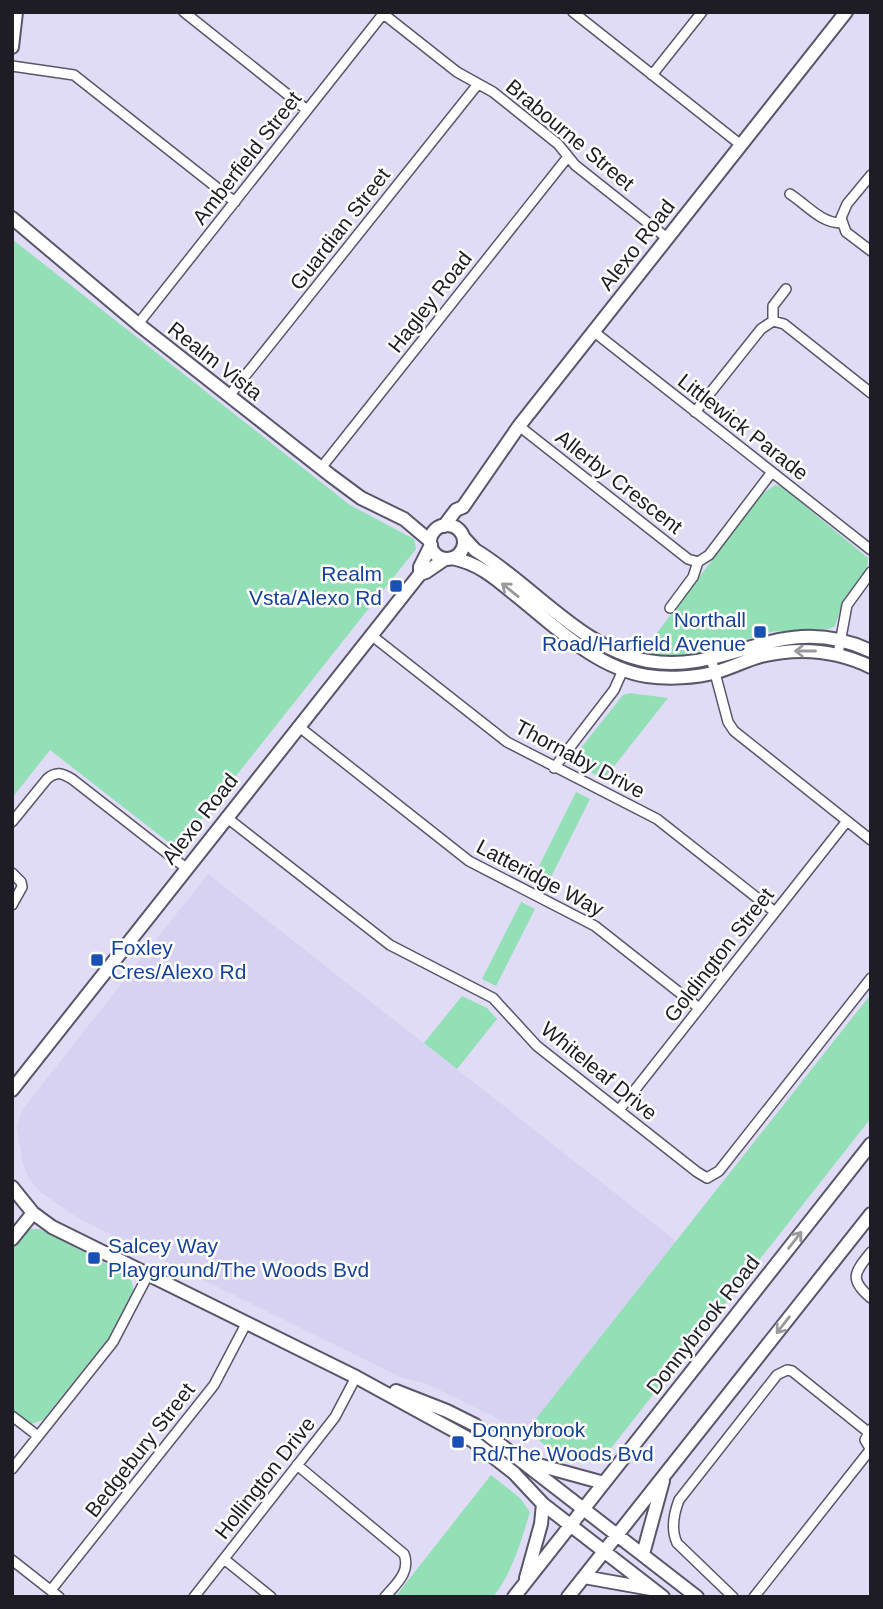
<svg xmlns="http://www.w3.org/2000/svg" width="883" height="1609" font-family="Arial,sans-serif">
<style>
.built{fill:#d7d1f2}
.green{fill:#93dfb6}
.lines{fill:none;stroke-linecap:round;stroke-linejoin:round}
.street-casing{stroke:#59556b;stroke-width:12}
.secondary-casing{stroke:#59556b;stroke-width:16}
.street{stroke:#fff;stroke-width:9}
.secondary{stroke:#fff;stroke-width:12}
.oneway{stroke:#9a999d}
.transit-dot{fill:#1a4fb4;stroke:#fff;stroke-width:2.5}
.labels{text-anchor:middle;stroke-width:5;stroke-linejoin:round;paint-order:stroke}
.street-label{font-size:21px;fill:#1e1c25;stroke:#fff}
.transit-label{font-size:21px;fill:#164399;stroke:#fff;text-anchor:start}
</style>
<rect width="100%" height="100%" fill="#e1dcf6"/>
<path class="built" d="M208 874 676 1241 527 1430 506 1423 425 1383 402 1378 78 1218 40 1192 29 1178 23 1164 17 1128 22 1110Z"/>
<path class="green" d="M12 239 350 505 414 539 416 549 182 844 172 845 50 750 12 798Z
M775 485 782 487 868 558 867 569 843 601 835 626C827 633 791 631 778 631 764 632 749 639 736 643 701 654 678 659 641 654L762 494Z
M630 693 668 698 604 779 574 764 573 758 623 695Z
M576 792 590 799 546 887 532 880Z
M521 902 535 909 496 986 482 979Z
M871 994V1118L604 1457C566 1470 555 1453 527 1430Z
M462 996 487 1008 497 1019 457 1069 424 1043Z
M30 1229H39L130 1276 134 1291 112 1334 43 1420 31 1424 12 1409V1248Z
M491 1475 520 1498 530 1512C521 1542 512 1573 493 1597H395Z"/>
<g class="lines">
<g class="street-casing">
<path id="street" d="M184 12 307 110
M381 12 457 72 493 92 558 144 575 165 667 238
M573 12 741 145
M12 66 74 75 235 202
M652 75 702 12
M871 175 847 204 841 218 846 232 871 251
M790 194C807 205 821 223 841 223
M773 321V306L786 289
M138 324 383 14
M593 331 871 550
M229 396 478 84
M695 412 761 329 773 321 784 324 871 393
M519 426 688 559 698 562
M321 468 567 158
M670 608 693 577 698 562 709 555 772 472
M371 635 507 742 657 819 775 912
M838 654 847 605 871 572
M711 658 728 722 734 731 871 840
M298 726 469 861 595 926 699 1008
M554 768 614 690 623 670
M226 817 390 945 493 998 537 1046 697 1172 707 1178 719 1171 871 978
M12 822 47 779C56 771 62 773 72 779L186 868
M12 873 21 882 22 887 12 905
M619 1110 847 821
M871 1252C855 1272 848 1279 871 1298
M12 1416 38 1436
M871 1429 865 1440 871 1450
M297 1465 404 1554C411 1572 396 1584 385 1597
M12 1469 113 1342 148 1275
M224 1559 271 1597
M12 1560 59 1597
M51 1590 214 1385 246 1324
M194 1597 335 1417 356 1377
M733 1597 677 1543C671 1530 674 1513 679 1500L777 1375 787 1370 792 1371 868 1432
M754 1597 870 1450"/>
</g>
<g class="secondary-casing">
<path id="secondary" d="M12 47 16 12
M12 218 138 324 330 475 361 498 404 519 430 541
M430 542a17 17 0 1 1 34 0a17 17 0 1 1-34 0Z
M444 526 456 510 463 507 519 426 846 12
M464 538 475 550C532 584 581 649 648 661 730 675 781 609 871 651
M452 558C477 563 493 576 512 592 552 623 594 668 647 676 668 679 695 678 716 672 731 668 746 660 761 656 799 647 836 650 871 667
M420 574 426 572 445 559
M12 1090 420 574V567L431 545
M12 1187 33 1213 52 1227 356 1377 473 1441 514 1473 543 1504 663 1597
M12 1239 33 1213
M396 1391 447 1411 475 1425 697 1597
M531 1463 604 1483
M643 1554 663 1481
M584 1577 651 1589
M526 1578 541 1524 543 1504
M514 1597 871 1144
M568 1597 871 1214"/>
</g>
<use href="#street" class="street"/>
<use href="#secondary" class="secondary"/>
</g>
<defs><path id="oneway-shaft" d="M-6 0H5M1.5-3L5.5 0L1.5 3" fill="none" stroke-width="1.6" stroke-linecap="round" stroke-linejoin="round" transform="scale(1.75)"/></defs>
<g class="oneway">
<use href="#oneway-shaft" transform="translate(510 590) rotate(-141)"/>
<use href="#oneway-shaft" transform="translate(805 651) rotate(180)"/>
<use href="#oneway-shaft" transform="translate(795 1240) rotate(-52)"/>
<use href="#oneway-shaft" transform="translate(783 1325) rotate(128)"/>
</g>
<g class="transit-dot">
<rect x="389" y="579" width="14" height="14" rx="3.5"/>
<rect x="753" y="625" width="14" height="14" rx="3.5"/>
<rect x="90" y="953" width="14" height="14" rx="3.5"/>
<rect x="87" y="1251" width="14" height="14" rx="3.5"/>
<rect x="451" y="1435" width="14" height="14" rx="3.5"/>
</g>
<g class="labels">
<g class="street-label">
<text transform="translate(570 135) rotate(40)" y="7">Brabourne Street</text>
<text transform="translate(247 158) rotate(-52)" y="7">Amberfield Street</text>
<text transform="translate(340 229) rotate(-52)" y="7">Guardian Street</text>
<text transform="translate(637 245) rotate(-52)" y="7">Alexo Road</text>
<text transform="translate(430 302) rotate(-52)" y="7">Hagley Road</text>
<text transform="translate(215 361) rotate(38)" y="7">Realm Vista</text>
<text transform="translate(743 427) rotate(38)" y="7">Littlewick Parade</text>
<text transform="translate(619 482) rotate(38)" y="7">Allerby Crescent</text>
<text transform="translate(580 759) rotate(28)" y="7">Thornaby Drive</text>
<text transform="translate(200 819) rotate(-52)" y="7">Alexo Road</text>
<text transform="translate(540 878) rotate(28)" y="7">Latteridge Way</text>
<text transform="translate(719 955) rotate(-52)" y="7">Goldington Street</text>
<text transform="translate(599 1071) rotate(39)" y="7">Whiteleaf Drive</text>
<text transform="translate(703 1325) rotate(-52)" y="7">Donnybrook Road</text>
<text transform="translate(140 1450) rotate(-52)" y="7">Bedgebury Street</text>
<text transform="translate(265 1478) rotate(-52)" y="7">Hollington Drive</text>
</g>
<g class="transit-label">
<text x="382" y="581" text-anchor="end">Realm<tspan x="382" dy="24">Vsta/Alexo Rd</tspan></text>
<text x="746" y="627" text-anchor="end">Northall<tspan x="746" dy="24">Road/Harfield Avenue</tspan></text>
<text x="111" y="955">Foxley<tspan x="111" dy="24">Cres/Alexo Rd</tspan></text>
<text x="108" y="1253">Salcey Way<tspan x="108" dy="24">Playground/The Woods Bvd</tspan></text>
<text x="472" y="1437">Donnybrook<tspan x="472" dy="24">Rd/The Woods Bvd</tspan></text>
</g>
</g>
<rect width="883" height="1609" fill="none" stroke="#1e1c25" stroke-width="28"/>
</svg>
